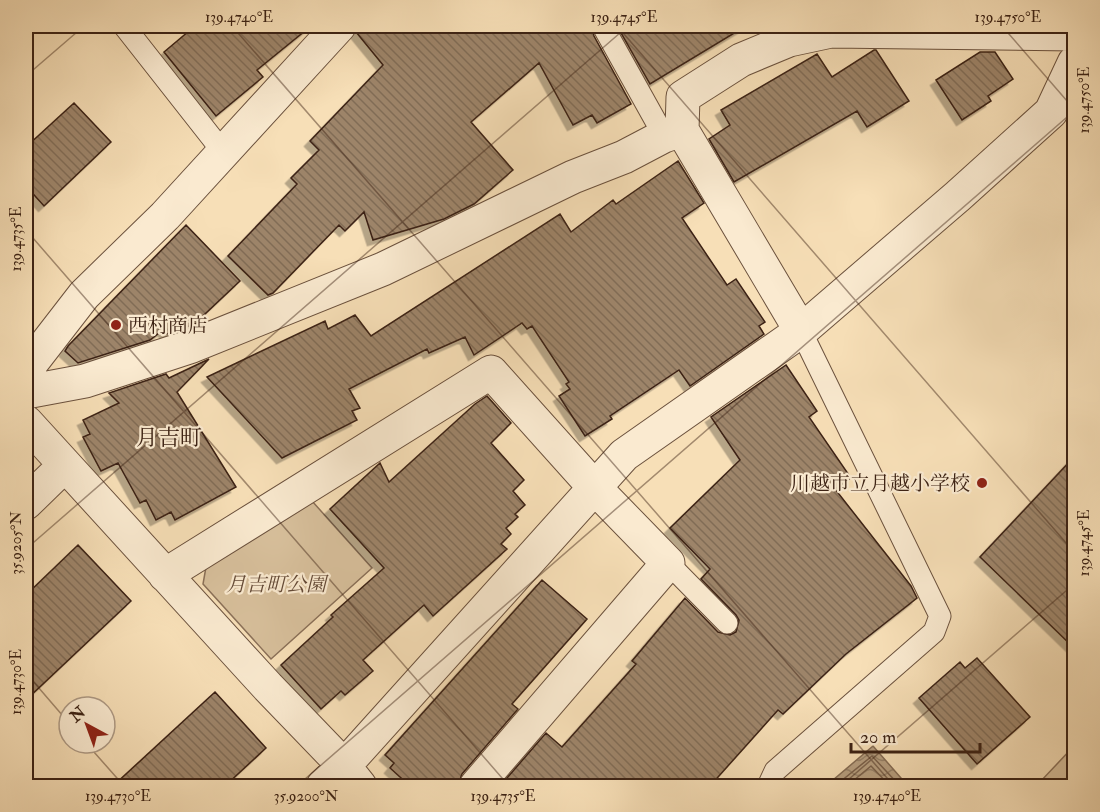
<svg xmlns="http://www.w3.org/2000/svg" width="1100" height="812" font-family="'IM FELL Double Pica','Noto Serif JP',serif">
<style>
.park{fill:#d7bf9b;stroke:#8a7058;stroke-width:1.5}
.water{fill:url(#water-waves);stroke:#866d55;stroke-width:1.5}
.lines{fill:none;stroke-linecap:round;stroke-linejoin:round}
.shore{stroke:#7a604a;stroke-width:1.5}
.building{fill:url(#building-back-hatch);stroke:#3c2214;stroke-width:1.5;filter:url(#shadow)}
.lane-casing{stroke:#6b513d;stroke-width:23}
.street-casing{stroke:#6b513d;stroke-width:35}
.lane{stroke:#faead0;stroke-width:21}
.street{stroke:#faead0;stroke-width:33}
.ticks{fill:none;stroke:#3c2214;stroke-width:1.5;stroke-opacity:0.45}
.poi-dot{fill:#8f2418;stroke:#faead0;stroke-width:2}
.labels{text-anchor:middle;stroke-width:4.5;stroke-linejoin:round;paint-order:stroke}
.poi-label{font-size:20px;fill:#3c2214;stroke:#faead0;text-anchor:start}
.park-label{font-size:20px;font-style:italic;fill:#634936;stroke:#faead0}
.quarter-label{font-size:22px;fill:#3c2214;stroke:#faead0}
.neatline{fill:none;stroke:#3c2214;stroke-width:2}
.ticks-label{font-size:15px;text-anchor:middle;fill:#3c2214}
</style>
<defs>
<pattern id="water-waves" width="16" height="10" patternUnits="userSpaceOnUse" patternTransform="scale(1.5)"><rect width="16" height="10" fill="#b79f80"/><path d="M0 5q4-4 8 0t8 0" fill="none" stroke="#968168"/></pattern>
<pattern id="building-back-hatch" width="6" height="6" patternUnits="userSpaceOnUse" patternTransform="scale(1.5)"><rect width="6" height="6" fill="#9d8469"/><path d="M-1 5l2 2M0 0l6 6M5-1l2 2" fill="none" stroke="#816c55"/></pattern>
<filter id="shadow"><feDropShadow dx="-5.5" dy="5.5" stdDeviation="0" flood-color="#0004"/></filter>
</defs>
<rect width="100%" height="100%" fill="#f7dfb7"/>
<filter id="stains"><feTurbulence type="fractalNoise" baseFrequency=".00333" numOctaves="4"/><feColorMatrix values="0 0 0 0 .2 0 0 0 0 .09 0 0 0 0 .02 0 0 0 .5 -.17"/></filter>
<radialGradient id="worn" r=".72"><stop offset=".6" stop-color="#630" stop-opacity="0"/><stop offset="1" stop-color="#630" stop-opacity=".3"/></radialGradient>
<path class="park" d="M312 501 372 568 271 659 203 584 206 567Z
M1074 746V786H1041L1039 783Z"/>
<path class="water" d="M873 746 908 786H826Z"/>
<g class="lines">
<path class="shore" d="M835 786 872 756 900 786
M847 786 871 766 890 786"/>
</g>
<path class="building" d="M195 26H311L257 70 263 77 216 116 164 52Z
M357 26H592L594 36 631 104 597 123 592 115 573 125 539 63 471 122 513 170 474 204 444 219 373 240 364 212 345 231 339 225 273 293 268 295 228 256 297 184 291 178 319 150 310 141 383 65 356 32Z
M629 26H746L650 84 620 31Z
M874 50H876L909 101 867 127 857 111 734 182 709 139 730 125 721 110 817 54 832 77Z
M980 52H995L1013 79 988 96 991 101 962 120 936 80Z
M74 103 111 142 44 206 26 186V147Z
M678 161 704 203 682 218 727 285 736 279 765 322 759 326 764 334 690 386 679 370 610 416 612 419 585 436 559 396 570 389 566 384 569 382 532 326 527 329 522 323 474 355 465 337 429 353 427 349 349 389 360 408 352 411 357 420 282 458 207 377 325 321 328 329 355 315 371 336 560 214 571 232 613 200 616 204Z
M186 225 240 281 204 315 206 320 167 334 163 330 150 340 78 363 65 351 68 346Z
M209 359 177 392 236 487 175 520 171 512 156 520 146 500 140 503 118 463 101 471 83 437 90 434 83 420 119 403 109 393 166 374 169 378Z
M786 365 817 411 809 417 851 478 835 489 911 586 917 598 846 654 783 714 778 710 710 786H500L546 733 562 747 636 664 632 661 685 598 718 632 730 635 736 632 739 620 736 615 701 579 710 569 670 528 740 460 711 417Z
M487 396 511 423 491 443 524 480 513 491 525 505 515 514 518 517 506 528 511 534 501 544 507 549 433 616 424 605 363 660 373 671 345 695 341 691 321 709 281 665 333 617 331 615 384 568 330 509 380 463 389 482 475 404Z
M1074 457V648L980 557Z
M78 545 131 601 26 700V595Z
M542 580 587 619 512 704 518 709 462 774 458 786H410L390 768 394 763 385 755Z
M977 658 1030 717 977 764 919 698 960 662 965 668Z
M215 692 266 748 225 786H113Z"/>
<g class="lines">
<g class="lane-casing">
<path id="lane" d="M124 26 223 152
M605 26V30L664 136
M668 563 727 623
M768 786 775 771 934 632 940 616 801 331"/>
</g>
<g class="street-casing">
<path id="street" d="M682 130 683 97 741 60 789 40 831 31 1074 34
M26 370 84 295 165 216 339 26
M26 392 85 381 192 346 383 269 573 177 624 157 664 136 682 130 801 331
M26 422 268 687 344 766 360 786
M26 503 64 466
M165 575 491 372 595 488 668 563 476 786
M323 786 344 766 624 455 801 331 958 196 1051 112 1074 63"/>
</g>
<use href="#lane" class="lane"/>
<use href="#street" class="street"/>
</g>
<path class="ticks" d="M232 26 894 786M617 26 1074 552M1002 26 1074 109M26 76 84 26M26 230 509 786M26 549 628 26M26 673 69 723M86 743 124 786M297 786 1074 111M841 786 1074 584"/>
<g class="poi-dot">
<circle cx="116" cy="325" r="6"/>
<circle cx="982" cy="483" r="6"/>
</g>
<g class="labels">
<g class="poi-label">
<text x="128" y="332">西村商店</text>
<text x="970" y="490" text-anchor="end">川越市立月越小学校</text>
</g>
<g class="park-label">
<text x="276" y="591">月吉町公園</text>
</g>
<g class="quarter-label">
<text x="169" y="445">月吉町</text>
</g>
</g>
<rect width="1100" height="812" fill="none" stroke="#f7dfb7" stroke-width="66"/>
<g transform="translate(87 725) rotate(319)"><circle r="28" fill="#faead0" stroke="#ae9a85" stroke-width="1.5"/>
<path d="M0-4.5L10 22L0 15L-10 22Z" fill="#8f2418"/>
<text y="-9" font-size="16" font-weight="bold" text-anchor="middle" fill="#3c2214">N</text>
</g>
<path d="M851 743v9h129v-9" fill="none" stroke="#3c2214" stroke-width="3"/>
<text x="860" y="743" font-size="18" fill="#3c2214" stroke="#faead0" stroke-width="4.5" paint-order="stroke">20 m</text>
<rect x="33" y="33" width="1034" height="746" class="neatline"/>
<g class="ticks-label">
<text x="239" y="22">139.4740°E</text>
<text x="624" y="22">139.4745°E</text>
<text x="1008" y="22">139.4750°E</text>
<text transform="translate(1084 100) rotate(-90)" y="5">139.4750°E</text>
<text transform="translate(16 239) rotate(-90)" y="5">139.4735°E</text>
<text transform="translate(16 543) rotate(-90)" y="5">35.9205°N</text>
<text transform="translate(1084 543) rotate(-90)" y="5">139.4745°E</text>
<text transform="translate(16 682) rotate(-90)" y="5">139.4730°E</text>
<text x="118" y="801">139.4730°E</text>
<text x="306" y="801">35.9200°N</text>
<text x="503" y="801">139.4735°E</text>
<text x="887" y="801">139.4740°E</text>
</g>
<rect width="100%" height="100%" filter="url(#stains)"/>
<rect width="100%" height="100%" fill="url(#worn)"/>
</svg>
